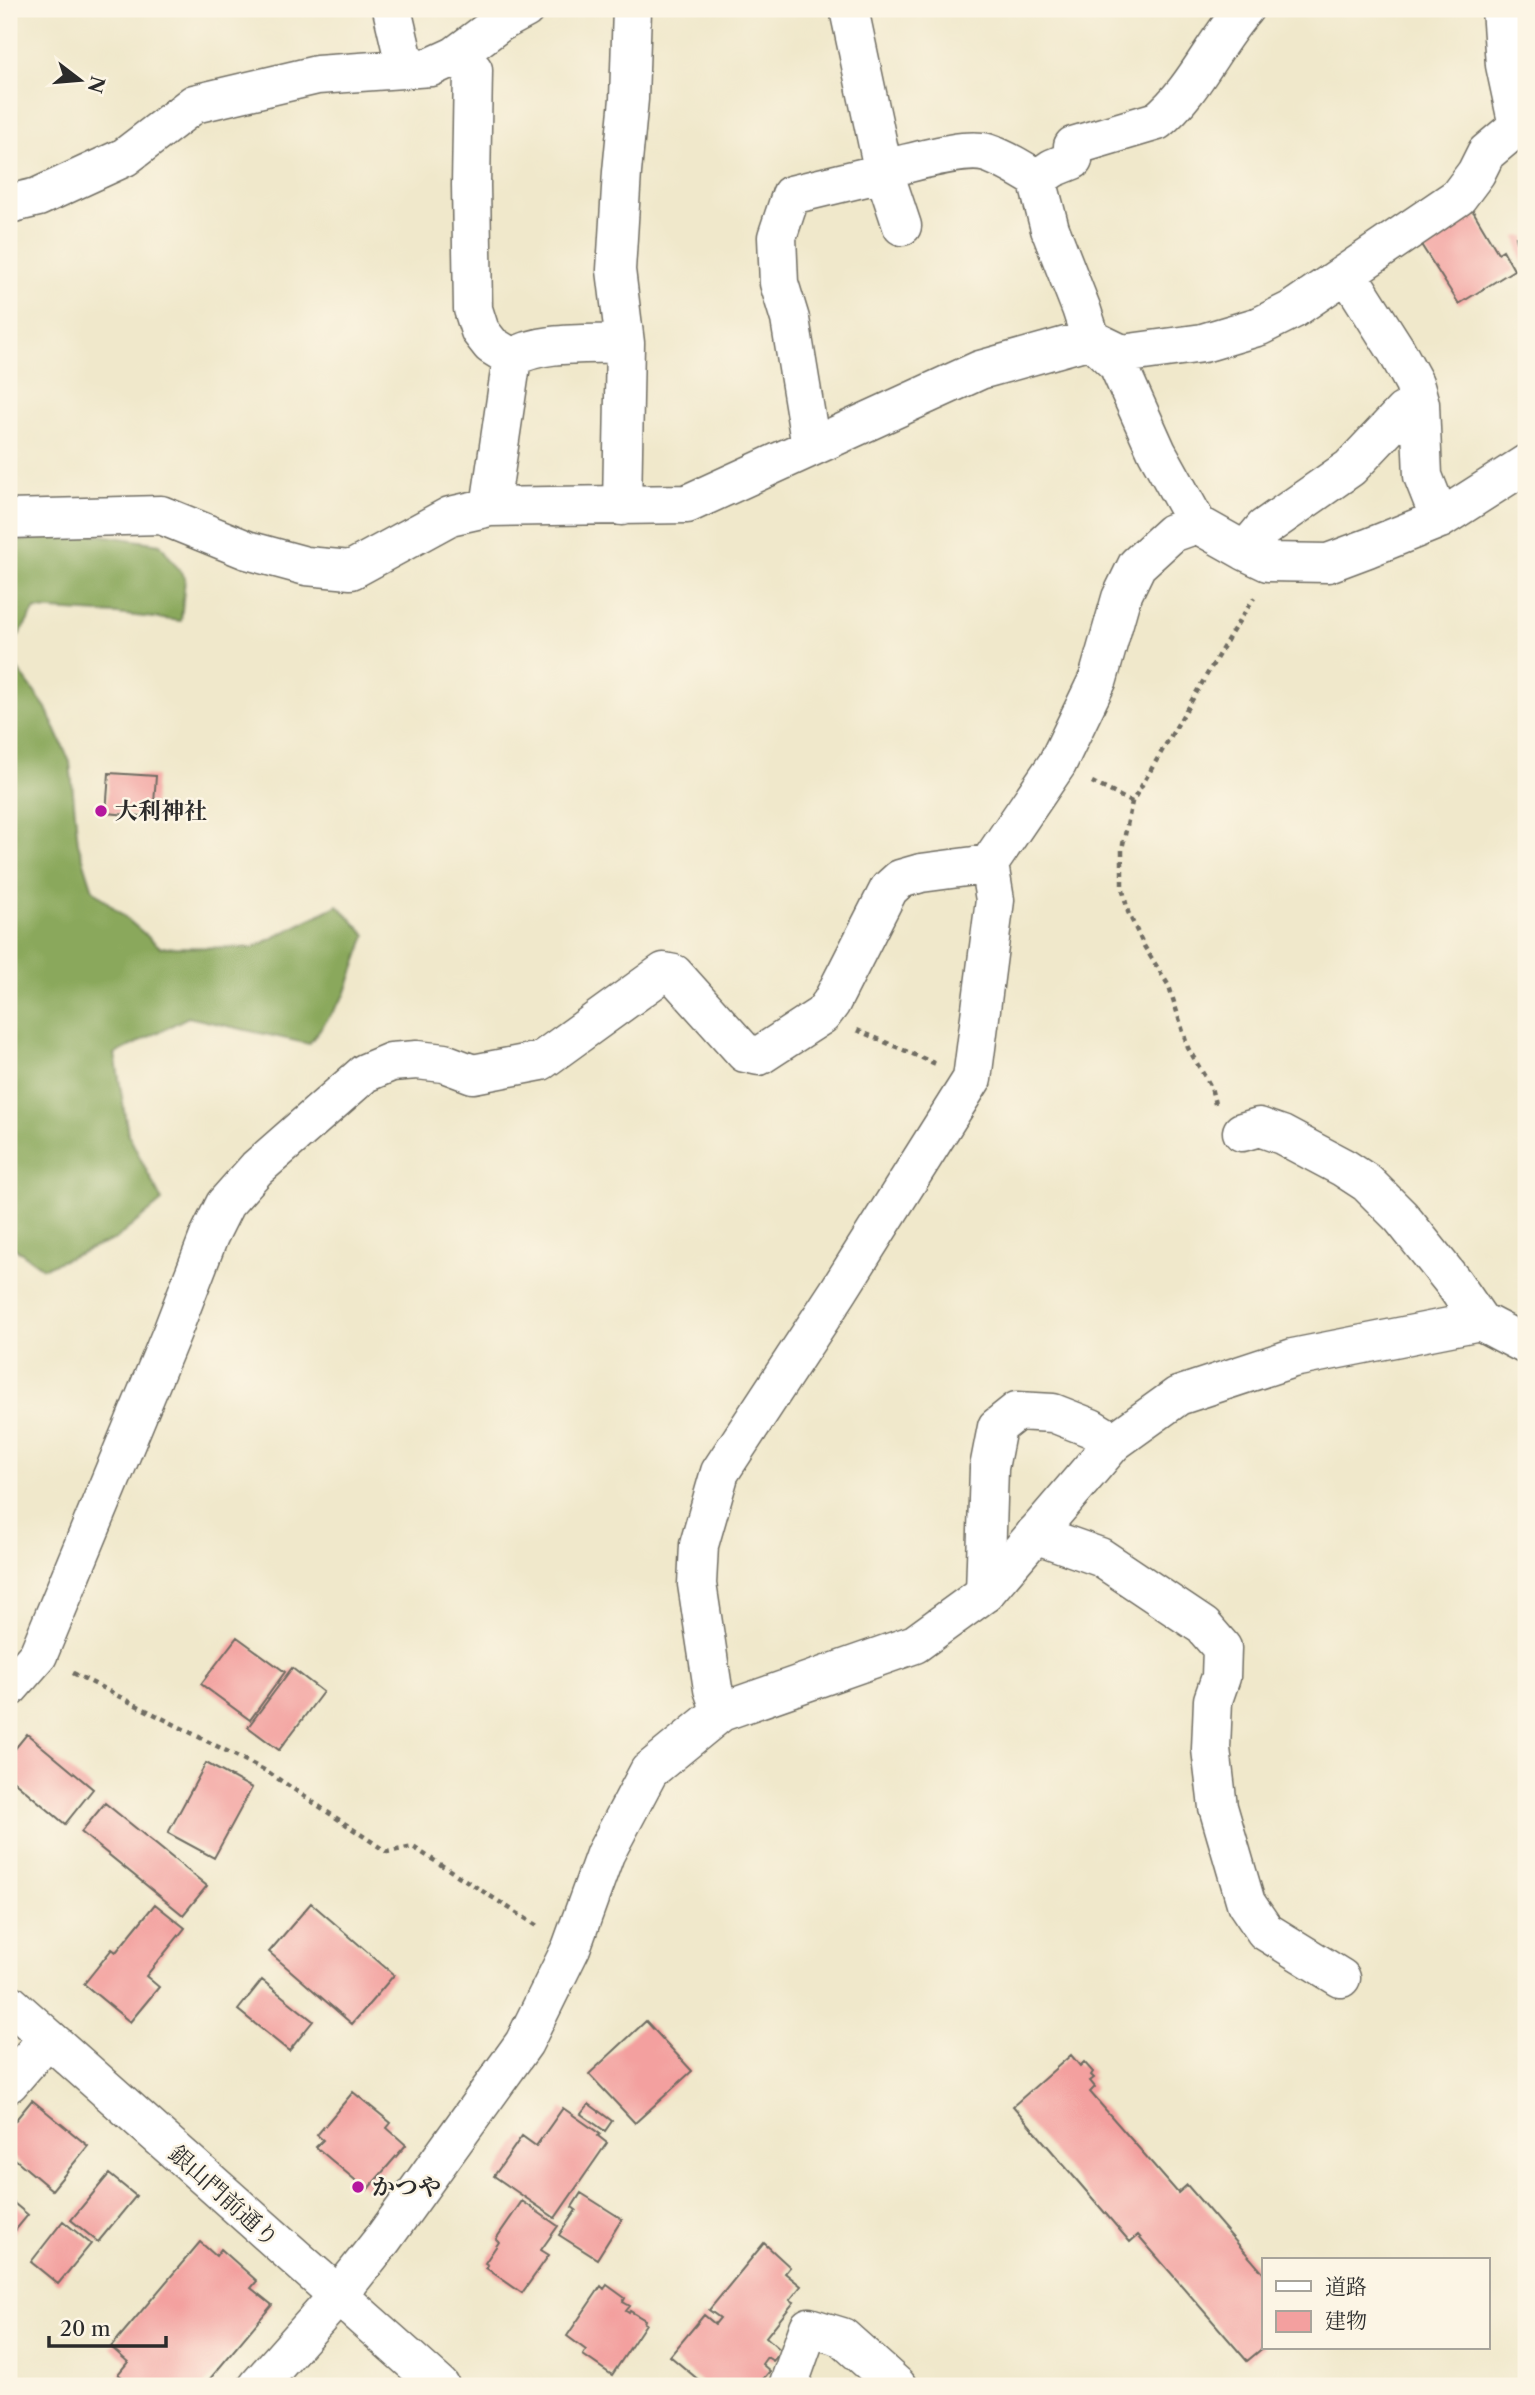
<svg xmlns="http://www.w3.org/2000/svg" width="1535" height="2395" font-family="'Libre Caslon Text','Noto Serif JP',serif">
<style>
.forest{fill:#8aa85c;stroke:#5a6a44;stroke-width:2}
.building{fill:#f3a09f}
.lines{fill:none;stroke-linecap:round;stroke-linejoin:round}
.street-casing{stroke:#706d63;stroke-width:41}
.secondary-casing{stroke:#706d63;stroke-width:41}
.path{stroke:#706d63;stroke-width:4.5;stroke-dasharray:5 5;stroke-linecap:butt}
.street{stroke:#fff;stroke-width:38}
.secondary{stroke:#fff;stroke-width:38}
.poi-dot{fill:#b5179e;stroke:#fcf5e5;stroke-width:2.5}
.labels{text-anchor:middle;stroke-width:5;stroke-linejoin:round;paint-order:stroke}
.poi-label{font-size:23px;font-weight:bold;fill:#2b2b2b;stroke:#fcf5e5;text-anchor:start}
.street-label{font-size:23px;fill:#2b2b2b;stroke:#fcf5e5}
</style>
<rect width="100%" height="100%" fill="#fcf5e5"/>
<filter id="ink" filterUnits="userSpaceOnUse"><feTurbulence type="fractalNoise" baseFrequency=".0143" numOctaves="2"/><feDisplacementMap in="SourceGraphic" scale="14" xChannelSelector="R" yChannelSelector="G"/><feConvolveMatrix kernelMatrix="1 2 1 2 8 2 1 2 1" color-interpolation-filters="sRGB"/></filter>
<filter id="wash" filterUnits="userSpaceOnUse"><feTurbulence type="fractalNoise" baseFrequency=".00686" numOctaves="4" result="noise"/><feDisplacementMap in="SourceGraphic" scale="28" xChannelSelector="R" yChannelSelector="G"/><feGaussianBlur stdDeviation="1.57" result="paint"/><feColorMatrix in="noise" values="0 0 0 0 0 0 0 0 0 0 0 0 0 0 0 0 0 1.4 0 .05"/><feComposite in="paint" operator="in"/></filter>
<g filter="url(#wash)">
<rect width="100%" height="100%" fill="#f0e8cb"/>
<path class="forest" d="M87 533 160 544 185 578 181 621 117 614 35 609 9 651V542Z
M9 657 46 708 70 762 78 843 93 890 160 947 253 948 338 905 366 935 345 995 309 1044 188 1017 115 1054 128 1134 162 1201 116 1239 43 1268 9 1244Z"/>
<g id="blocks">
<path class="building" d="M1465 211 1468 213 1473 211 1498 253 1503 250 1514 270 1459 304 1420 243Z
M1522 236 1526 237V266L1521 260 1516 237Z
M109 773 156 776 153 817 106 813Z
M237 1637 285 1672 250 1720 201 1684Z
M292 1668 323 1692 279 1750 248 1727Z
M27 1734 93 1789 65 1824 9 1777V1756Z
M206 1763 252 1788 214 1858 168 1833Z
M105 1803 207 1886 183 1915 81 1832Z
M311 1903 394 1975 352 2024 269 1952Z
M155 1904 185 1928 146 1976 159 1987 130 2022 84 1984 112 1949 116 1952Z
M262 1980 313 2021 289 2051 238 2010Z
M646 2021 692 2071 635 2123 589 2074Z
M1071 2055 1080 2066 1084 2062 1093 2072 1091 2075 1094 2078 1090 2081 1095 2087 1090 2092 1178 2193 1187 2185 1264 2274V2347L1247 2361 1138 2235 1130 2242 1013 2106Z
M353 2092 391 2123 387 2128 406 2145 367 2190 316 2147 323 2140 317 2135Z
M32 2100 88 2146 52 2190 9 2154V2128Z
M589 2104 612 2121 605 2131 581 2114Z
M563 2108 600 2134 598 2136 607 2143 555 2218 494 2176 522 2136 536 2146Z
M109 2174 136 2196 98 2242 71 2220Z
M581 2193 622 2219 597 2259 559 2235 576 2210 572 2207Z
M9 2199 28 2215 9 2238Z
M522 2201 558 2226 541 2250 549 2255 522 2293 486 2268 488 2265 485 2263 499 2242 496 2239Z
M63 2221 91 2244 58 2284 31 2262Z
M200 2242 216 2256 221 2249 257 2281 251 2288 272 2305 204 2386H133L118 2374 128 2362 111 2347Z
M764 2243 790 2267 785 2273 801 2286 790 2300 794 2302 766 2337 782 2351 773 2361 767 2357 762 2364 770 2371 757 2386H706L670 2356 704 2315 715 2324 720 2318 709 2310Z
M607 2285 625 2298 623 2302 630 2306 626 2311 629 2313 630 2311 645 2320 644 2323 646 2324 612 2375 583 2355 586 2350 567 2336 601 2286 604 2289Z"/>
</g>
</g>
<g filter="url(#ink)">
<use href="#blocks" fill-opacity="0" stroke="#706d63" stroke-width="2"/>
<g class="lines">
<g class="street-casing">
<path id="street" d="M392 9 406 69
M849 9 883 169 902 226
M1501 9 1505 65 1518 126
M455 56 473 70 471 185 473 309 480 331 491 345 512 358
M1037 179 1053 168 1073 160V146L1157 121C1194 91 1213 44 1244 9
M9 204 38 197 125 157 194 104 317 75 431 67 455 56 499 23 525 9
M1347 273 1396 350 1414 383 1420 404 1423 476 1440 519
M811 447 790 319 779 283 777 237 791 195 874 175 883 169C909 164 963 146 987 153 1005 159 1021 169 1037 179L1050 229 1081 308 1091 339 1122 354 1203 343 1260 326 1292 310 1458 197 1476 173 1486 153 1518 126 1526 122
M622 506 625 343 616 270 622 172 629 99 632 9
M490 507 512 358C541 340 591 345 625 343
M9 519 161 515 247 550 306 566 351 570 450 516 490 507 687 504 980 370 1091 339 1118 365 1157 452 1197 524 1245 551 1268 562 1328 563 1368 548 1440 519 1526 464
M1245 551 1264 528 1350 468 1403 412 1420 404
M1242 1132 1259 1127 1282 1135 1344 1168 1367 1183 1401 1217 1453 1282 1480 1321 1526 1345
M1035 1534 1100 1557 1203 1626 1222 1648 1221 1677 1213 1700 1211 1749 1218 1807 1246 1903 1265 1931 1341 1978
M985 1593 989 1468 997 1427 1017 1411 1053 1413 1091 1428 1114 1442
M9 1688 38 1655 172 1332 209 1236 225 1204 257 1168 365 1073 391 1062 417 1060 444 1063 473 1074 541 1061 664 972 674 974 745 1053 759 1056 822 1015 831 1003 889 889 900 879 921 873 989 864
M721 1712 713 1689 697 1584 699 1545 720 1472 838 1292 972 1079 995 900 989 864 1057 764 1098 679 1121 598 1137 565 1172 533 1197 524
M9 2083 47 2039
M788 2386 809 2327 842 2337 897 2386"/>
</g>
<g class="secondary-casing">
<path id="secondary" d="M9 2003 440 2386
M258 2386 337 2297 383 2239 524 2043 571 1948 605 1854 649 1771 721 1712 915 1644 985 1593 1114 1442 1178 1396 1293 1358 1480 1321"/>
</g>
<path class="path" d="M1092 782 1132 802
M857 1030 936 1064
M1215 1104 1211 1087 1188 1048 1169 986 1144 946 1128 912 1122 886V849L1132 802 1232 632 1254 598
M73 1673 268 1772 387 1852 413 1847 539 1927"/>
<use href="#street" class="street"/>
<use href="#secondary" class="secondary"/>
</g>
</g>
<g class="poi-dot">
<circle cx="101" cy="811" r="7"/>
<circle cx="358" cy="2187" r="7"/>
</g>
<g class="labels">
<g class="poi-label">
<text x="115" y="819">大利神社</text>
<text x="372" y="2195">かつや</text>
</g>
<g class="street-label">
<text transform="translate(224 2196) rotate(42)" y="8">銀山門前通り</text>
</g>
</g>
<rect width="1535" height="2395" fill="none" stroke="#fcf5e5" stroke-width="35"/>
<rect x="1262" y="2258" width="228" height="91" fill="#fcf5e5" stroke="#a8a49b" stroke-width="2"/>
<rect x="1276" y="2281" width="35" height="10" fill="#ffffff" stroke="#a8a49b" stroke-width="2"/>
<text x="1325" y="2294" font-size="21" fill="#2b2b2b">道路</text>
<rect x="1276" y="2311" width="35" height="21" fill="#f3a09f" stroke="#a8a49b" stroke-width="2"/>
<text x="1325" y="2328" font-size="21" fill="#2b2b2b">建物</text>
<g transform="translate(80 80) rotate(106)" stroke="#fcf5e5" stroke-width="5" paint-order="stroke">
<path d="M0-5L12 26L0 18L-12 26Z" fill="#2b2b2b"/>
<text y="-10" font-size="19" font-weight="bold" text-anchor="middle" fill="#2b2b2b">N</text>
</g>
<path d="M49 2336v10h117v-10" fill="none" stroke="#2b2b2b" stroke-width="3.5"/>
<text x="60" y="2336" font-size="21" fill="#2b2b2b" stroke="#fcf5e5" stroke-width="5" paint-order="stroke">20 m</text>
</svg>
